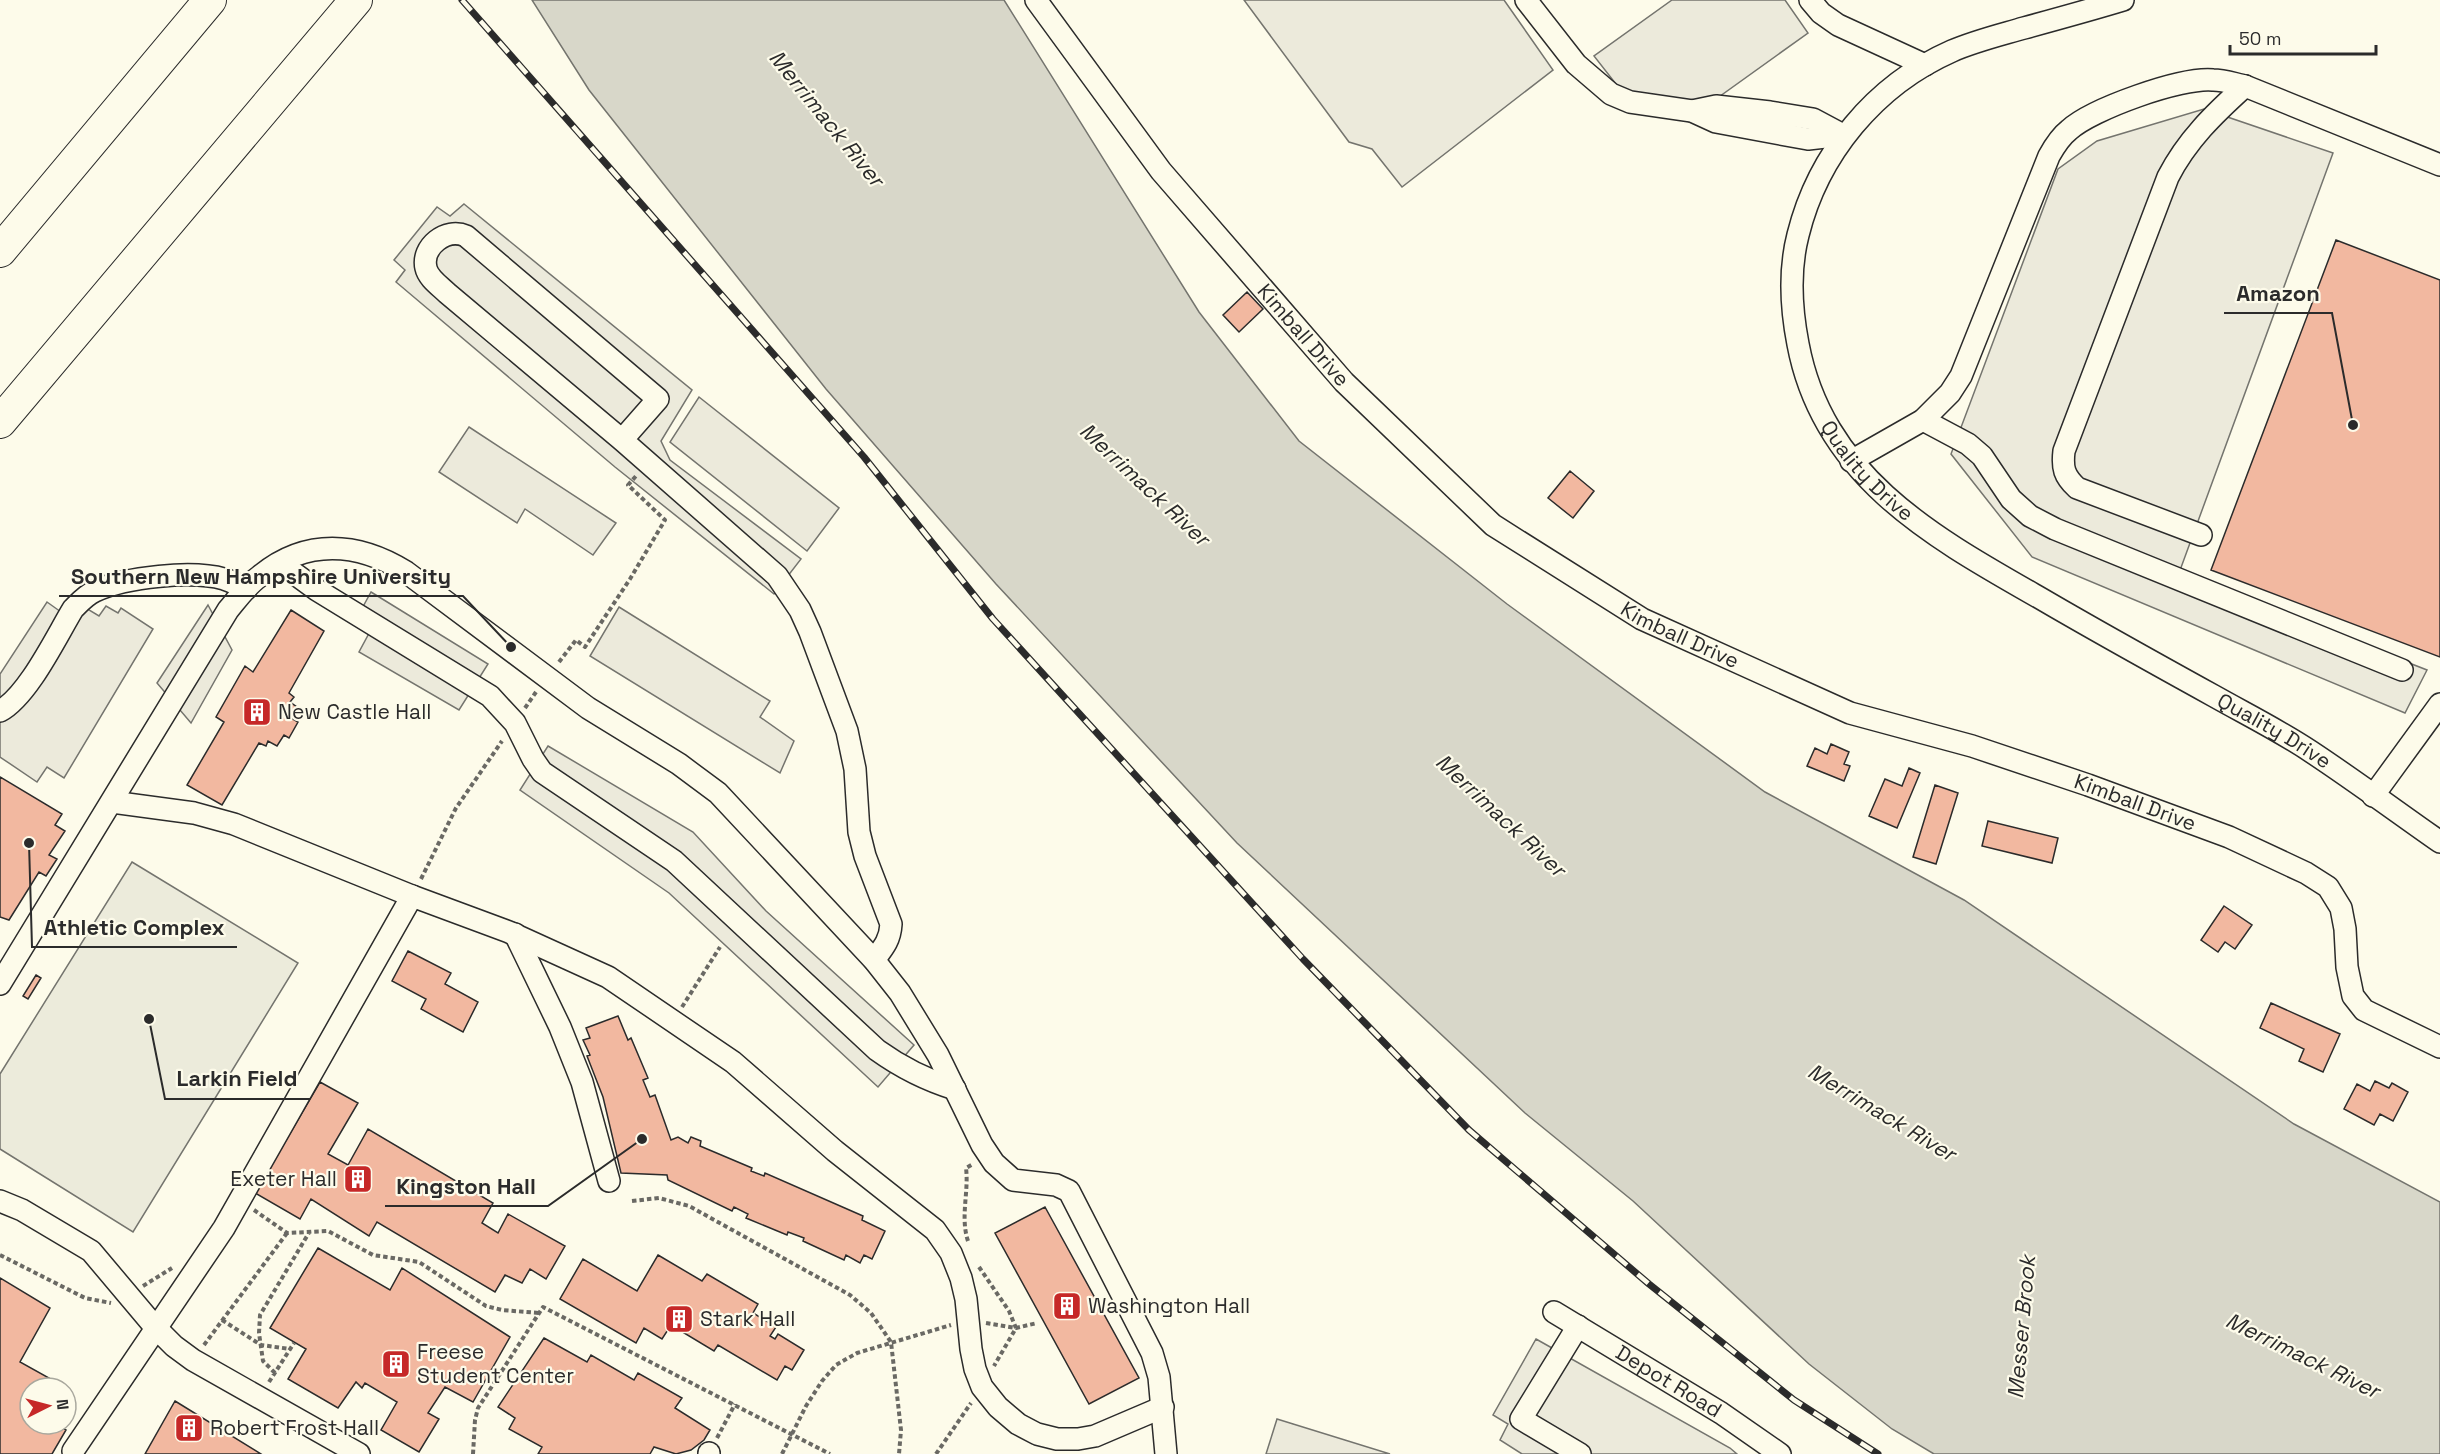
<svg xmlns="http://www.w3.org/2000/svg" width="2440" height="1454" font-family="'Space Grotesk',sans-serif">
<style>
.green{fill:#ecebdb;stroke:#74746e;stroke-width:1.5}
.parking{fill:#eceadb;stroke:#74746e;stroke-width:1.5}
.water{fill:#d8d7c9;stroke:#74746e;stroke-width:1.5}
.building{fill:#f2b8a0;stroke:#2b2b2b;stroke-width:1.5}
.lines{fill:none;stroke-linecap:round;stroke-linejoin:round}
.minor-casing{stroke:#2b2b2b;stroke-width:24}
.highway-casing{stroke:#2b2b2b;stroke-width:34}
.path{stroke:#6a6964;stroke-width:4;stroke-dasharray:4.5 3;stroke-linecap:butt}
.minor{stroke:#fdfbea;stroke-width:21}
.highway{stroke:#fdfbea;stroke-width:32}
.rail-casing{stroke:#2b2b2b;stroke-width:7}
.rail{stroke:#fdfbea;stroke-width:4.5;stroke-dasharray:14;stroke-linecap:butt}
.labels{text-anchor:middle;stroke-width:4.5;stroke-linejoin:round;paint-order:stroke}
.street-label{font-size:21px;fill:#2b2b2b;stroke:#fdfbea}
.poi-label{font-size:21px;fill:#2b2b2b;stroke:#fdfbea;text-anchor:start}
.water-label{font-size:22px;font-style:italic;fill:#2b2b2b;stroke:#fdfbea}
.leader{fill:none;stroke:#2b2b2b;stroke-width:2}
.callout-dot{fill:#2b2b2b;stroke:#fdfbea;stroke-width:2}
.callout-label{font-size:22px;text-anchor:middle;font-weight:bold;fill:#2b2b2b;stroke:#fdfbea;stroke-width:4.5;stroke-linejoin:round;paint-order:stroke}
</style>
<rect width="100%" height="100%" fill="#fdfbea"/>
<path class="green" d="M132 862 298 963 133 1232 0 1149V1074Z"/>
<path class="parking" d="M1244 0H1504L1553 70 1402 187 1372 149 1349 142Z
M1672 0H1785L1808 33 1702 109 1630 102 1594 56Z
M2204 109 2333 153 2179 573 2427 670 2405 713 2032 557 1951 454 2058 169 2097 141Z
M464 204 692 390 661 441 670 460 801 559 774 594 615 467 396 282 405 270 394 260 437 207 450 216Z
M699 397 839 508 807 551 670 442Z
M469 427 616 523 593 555 525 509 517 523 439 472Z
M371 592 488 664 459 710 359 652 374 624 359 614Z
M47 602 68 617 86 608 99 616 106 606 118 613 121 608 153 629 64 778 47 767 37 782 0 757V674Z
M208 605 232 650 191 723 157 683Z
M619 607 770 701 760 717 794 741 780 773 590 656Z
M548 746 693 832 766 911 914 1045 878 1087 669 893 520 790Z
M1536 1339 1730 1448 1737 1454H1522L1500 1440 1508 1424 1493 1415Z
M1277 1419 1390 1454H1266Z"/>
<path class="water" d="M532 0H1004L1199 312 1299 441 1507 604 1765 792 1964 900 2294 1124 2440 1202V1454H1934L1892 1429 1809 1364 1633 1201 1525 1113 1237 843 996 584 826 389 589 90Z"/>
<path class="building" d="M2336 240 2440 280V657L2211 570Z
M1247 292 1263 309 1239 332 1223 315Z
M1570 471 1594 491 1573 518 1548 498Z
M291 610 324 631 289 693 294 697 290 702 297 707 291 718 298 722 289 738 284 735 277 746 268 741 266 746 259 743 222 805 187 785 224 722 216 717 245 666 253 672Z
M1831 744 1849 752 1844 764 1850 766 1844 781 1807 766 1815 748 1827 754Z
M1909 768 1920 773 1897 828 1869 816 1885 779 1902 786Z
M0 777 62 814 55 825 65 831 49 855 57 859 46 876 39 872 9 920 0 917Z
M1935 785 1958 793 1936 864 1913 857Z
M1988 821 2058 838 2052 863 1982 846Z
M2224 906 2252 925 2235 949 2225 942 2218 952 2201 940Z
M408 951 451 973 445 984 478 1002 463 1032 421 1009 426 999 392 981Z
M36 975 41 978 28 999 23 996Z
M2271 1003 2340 1034 2323 1072 2299 1061 2304 1049 2260 1028Z
M618 1016 628 1040 631 1038 648 1078 643 1080 650 1097 655 1095 671 1140 678 1137 688 1143 691 1137 701 1141 700 1146 752 1168 751 1171 764 1176 765 1173 863 1216 862 1220 885 1231 872 1259 864 1255 860 1263 846 1255 844 1260 803 1241 804 1238 788 1232 787 1235 746 1218 748 1214 734 1207 732 1211 668 1180 667 1175 621 1173 603 1097 587 1056 590 1055 583 1040 590 1038 586 1028Z
M2375 1081 2389 1088 2392 1083 2408 1092 2393 1121 2380 1114 2374 1125 2344 1109 2357 1084 2370 1091Z
M320 1082 358 1103 328 1154 348 1165 368 1129 493 1203 482 1223 498 1233 508 1214 565 1246 546 1279 530 1269 522 1283 505 1275 495 1292 377 1222 369 1236 311 1199 300 1219 255 1193Z
M1045 1207 1139 1378 1089 1404 995 1233Z
M318 1248 390 1290 402 1268 510 1337 473 1402 445 1387 428 1413 439 1419 419 1452 381 1430 397 1402 365 1383 362 1388 356 1382 338 1408 288 1379 306 1349 270 1328Z
M658 1255 702 1281 707 1274 758 1304 753 1313 776 1327 770 1336 775 1339 778 1334 804 1350 792 1370 785 1366 777 1380 718 1345 714 1351 671 1325 662 1339 644 1328 636 1343 560 1299 583 1259 637 1291Z
M0 1278 50 1308 20 1362 49 1378 44 1388H30V1424H56L66 1430 52 1454H0Z
M544 1338 587 1362 591 1355 634 1380 638 1373 682 1398 675 1408 710 1430 704 1440 691 1450 676 1454 654 1447 650 1454H538L542 1447 509 1429 515 1418 498 1407Z
M175 1401 261 1454H145Z"/>
<g class="lines">
<g class="minor-casing">
<g id="minor">
<path id="s1" d="M1036 0 1161 171 1344 382 1493 525 1642 619 1850 713 1972 746 2088 785 2229 837 2306 873 2328 887 2341 908 2345 929 2347 967 2353 996 2364 1010 2440 1047"/>
<path d="M1526 0 1576 64 1611 94 1630 102 1692 111 1716 122 1808 139 1843 135"/>
<path d="M1810 0 1821 13 1838 25 1925 65"/>
<path id="s2" d="M2123 0C2090 10 2057 19 2024 28 2000 35 1975 41 1952 51 1875 85 1818 154 1798 235 1789 270 1791 308 1798 344 1823 477 1933 537 2040 598 2098 632 2156 664 2214 696 2246 714 2280 731 2310 751 2354 780 2397 812 2440 842"/>
<path d="M1692 111 1716 106 1770 112 1813 119 1843 135"/>
<path d="M1923 420 1968 444 1982 456 2011 499 2030 516 2055 529 2402 670"/>
<path d="M622 440 658 399 466 236C446 227 421 247 426 268 428 278 440 286 447 293L622 440 777 576 800 610 810 632 847 731 855 769 859 832 865 856 891 924C890 940 884 947 874 960"/>
<path d="M1851 461 1923 420 1950 393 1961 376 2049 156C2054 147 2060 137 2069 130 2092 109 2181 77 2213 80 2224 80 2235 84 2245 86L2440 165"/>
<path d="M2201 535 2077 488C2064 476 2062 468 2064 451L2168 177C2187 140 2214 114 2245 86"/>
<path d="M280 563 317 590 490 696 515 723 533 759 542 772 674 861 877 1050C902 1068 926 1080 955 1089"/>
<path d="M0 711C28 696 56 637 73 609 80 602 86 595 95 591 126 577 192 570 224 579 232 581 239 586 246 589"/>
<path d="M2373 796 2440 704"/>
<path d="M112 802 194 813 234 824 412 896 509 932 608 977 733 1062 835 1151 935 1230 951 1253 961 1278 966 1299 971 1349 975 1369 982 1387 998 1407 1018 1424 1037 1434 1057 1439H1078L1095 1436 1163 1407"/>
<path d="M515 934 560 1027 582 1082 609 1181"/>
<path d="M0 984 228 610C238 598 247 585 260 576 306 538 358 542 406 572L588 708 679 764 718 793 874 960 900 993 938 1055 982 1145 994 1163 1013 1180 1056 1185 1069 1191 1152 1353 1159 1377 1166 1454"/>
<path d="M0 1201 22 1210 91 1251 155 1327 174 1346 193 1360 359 1454"/>
<path id="s3" d="M1554 1312 1721 1413 1780 1454"/>
<path d="M1578 1326 1521 1419 1580 1454"/>
<path d="M73 1451 224 1228 412 896"/>
<path d="M709 1454V1453"/>
</g>
</g>
<g class="highway-casing">
<path id="highway" d="M0 251 210 0
M0 422 356 0"/>
</g>
<path class="path" d="M559 662 576 640 585 647 630 579 665 520 628 485 636 476
M525 708 536 692
M421 879 456 808 502 741
M682 1007 720 947
M632 1201 659 1198 689 1206 850 1295 871 1313 891 1342 901 1430 899 1454
M254 1210 287 1233 328 1231 373 1255 419 1262 486 1306 502 1310 539 1313
M968 1241C960 1217 969 1192 966 1168L973 1164
M0 1255 85 1298 111 1303
M979 1267 1009 1311 1016 1328 994 1366
M143 1286 172 1268
M222 1320 261 1345 290 1349
M986 1323 1016 1328 1037 1323
M204 1345 287 1233
M275 1373 263 1361 259 1333 260 1315 310 1231
M269 1382 294 1343
M717 1438 735 1404
M473 1454 475 1420 478 1408 543 1307 830 1454
M782 1454 806 1406 822 1381 836 1365 857 1353 951 1325
M936 1454 971 1403"/>
<use href="#minor" class="minor"/>
<use href="#highway" class="highway"/>
<g class="rail-casing">
<path id="rail" d="M462 0 864 457 993 619 1303 959 1469 1130 1649 1284 1794 1400 1878 1454"/>
</g>
<use href="#rail" class="rail"/>
</g>
<defs>
<g id="building-square" transform="scale(1.5)"><rect x="-9" y="-9" width="18" height="18" rx="4" fill="#c62828" stroke="#fdfbea"/><path d="M-4-6H4V6H1V3H-1V6H-4ZM-2.5-4.3h1.7v1.8h-1.7ZM.8-4.3h1.7v1.8H.8ZM-2.5-1h1.7V.8h-1.7ZM.8-1h1.7V.8H.8Z" fill="#fff"/></g>
</defs>
<g fill-rule="evenodd">
<use href="#building-square" x="257" y="712"/>
<use href="#building-square" x="358" y="1179"/>
<use href="#building-square" x="1067" y="1306"/>
<use href="#building-square" x="679" y="1319"/>
<use href="#building-square" x="396" y="1364"/>
<use href="#building-square" x="189" y="1428"/>
</g>
<g class="labels">
<g class="street-label">
<text dy="7" stroke="none"><textPath href="#s1" startOffset="429">Kimball Drive</textPath></text>
<text dy="7" stroke="none"><textPath href="#s2" startOffset="684">Quality Drive</textPath></text>
<text dy="7" stroke="none"><textPath href="#s1" startOffset="915">Kimball Drive</textPath></text>
<text dy="7" stroke="none"><textPath href="#s2" startOffset="1170">Quality Drive</textPath></text>
<text dy="7" stroke="none"><textPath href="#s1" startOffset="1401">Kimball Drive</textPath></text>
<text dy="7" stroke="none"><textPath href="#s3" startOffset="134">Depot Road</textPath></text>
</g>
<g class="poi-label">
<text x="278" y="719">New Castle Hall</text>
<text x="337" y="1186" text-anchor="end">Exeter Hall</text>
<text x="1088" y="1313">Washington Hall</text>
<text x="700" y="1326">Stark Hall</text>
<text x="417" y="1359">Freese<tspan x="417" dy="24">Student Center</tspan></text>
<text x="210" y="1435">Robert Frost Hall</text>
</g>
<g class="water-label">
<text transform="translate(827 118) rotate(51)" y="8">Merrimack River</text>
<text transform="translate(1145 484) rotate(43)" y="8">Merrimack River</text>
<text transform="translate(1501 815) rotate(43)" y="8">Merrimack River</text>
<text transform="translate(1882 1112) rotate(31)" y="8">Merrimack River</text>
<text transform="translate(2021 1327) rotate(-85)" y="8">Messer Brook</text>
<text transform="translate(2303 1355) rotate(26)" y="8">Merrimack River</text>
</g>
</g>
<path class="leader" d="M2353 425L2332 313H2224M511 647L463 596H59M29 843L32 947H237M149 1019L165 1099H310M642 1139L548 1206H385"/>
<g class="callout-dot">
<circle cx="2353" cy="425" r="6"/>
<circle cx="511" cy="647" r="6"/>
<circle cx="29" cy="843" r="6"/>
<circle cx="149" cy="1019" r="6"/>
<circle cx="642" cy="1139" r="6"/>
</g>
<g class="callout-label">
<text x="2278" y="301">Amazon</text>
<text x="261" y="584">Southern New Hampshire University</text>
<text x="134" y="935">Athletic Complex</text>
<text x="237" y="1086">Larkin Field</text>
<text x="466" y="1194">Kingston Hall</text>
</g>
<g transform="translate(48 1406) rotate(84)"><circle r="28" fill="#fdfbea" stroke="#a9a89e" stroke-width="1.5"/>
<path d="M0-4.5L10 22L0 15L-10 22Z" fill="#c62828"/>
<text y="-9" font-size="16" font-weight="bold" text-anchor="middle" fill="#2b2b2b">N</text>
</g>
<path d="M2230 45v9h146v-9" fill="none" stroke="#2b2b2b" stroke-width="3"/>
<text x="2239" y="45" font-size="18" fill="#2b2b2b" stroke="#fdfbea" stroke-width="4.5" paint-order="stroke">50 m</text>
</svg>
